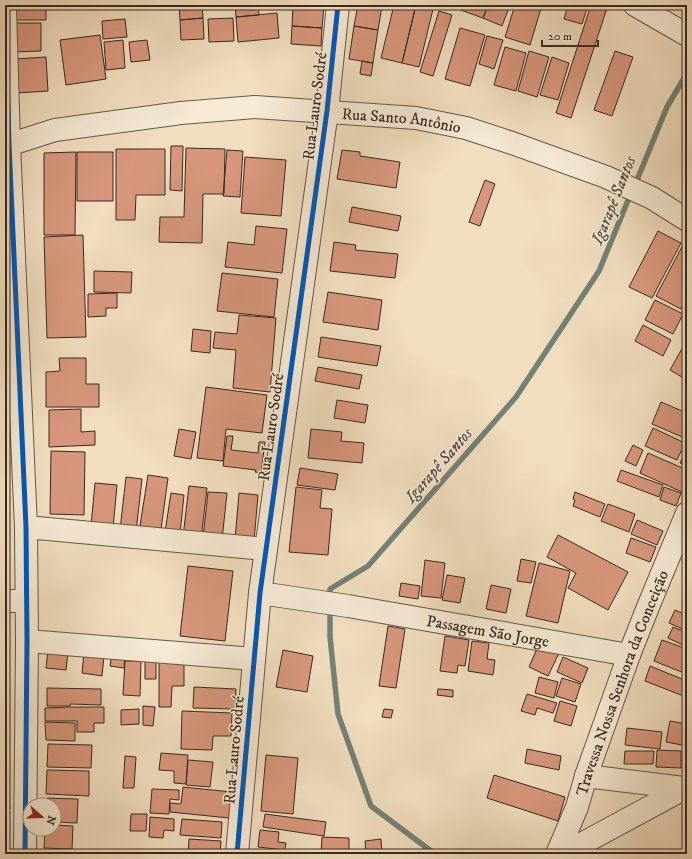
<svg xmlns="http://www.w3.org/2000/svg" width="692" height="859" font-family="'IM FELL DW Pica',serif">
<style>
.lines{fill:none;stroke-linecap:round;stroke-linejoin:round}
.stream{stroke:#738176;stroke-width:5.5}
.building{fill:#d8977c;stroke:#382920}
.minor-casing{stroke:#665648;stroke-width:24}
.minor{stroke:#f6ead5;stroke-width:22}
.cycleway-casing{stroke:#f6ead5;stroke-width:8}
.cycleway{stroke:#0057b8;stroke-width:5}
.labels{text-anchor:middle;stroke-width:3;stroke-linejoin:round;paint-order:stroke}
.street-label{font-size:16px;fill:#382920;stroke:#f6ead5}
.water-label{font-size:17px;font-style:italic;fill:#514e44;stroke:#f6ead5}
</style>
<rect width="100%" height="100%" fill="#f1debf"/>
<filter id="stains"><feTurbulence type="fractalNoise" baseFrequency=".005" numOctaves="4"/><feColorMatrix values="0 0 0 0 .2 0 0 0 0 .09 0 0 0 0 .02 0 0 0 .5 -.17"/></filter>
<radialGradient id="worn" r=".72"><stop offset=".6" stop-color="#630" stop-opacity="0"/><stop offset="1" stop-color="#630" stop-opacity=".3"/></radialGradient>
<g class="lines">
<path class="stream" d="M635 185 667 107 687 73
M330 598V589L368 566 516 397 599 271 631 193
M330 609V637L338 714 371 806 435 854"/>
</g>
<path class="building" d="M8 5H46V20H8Z
M179 5H202L203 18 180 20Z
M235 5H258L259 15 236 17Z
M293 5H324L322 28 292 26Z
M358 5 382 6 378 30 354 26Z
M394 5H416L402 63 381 58Z
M416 5H434L419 67 402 63Z
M460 5H488L483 18 458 9Z
M488 5H510L502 26 483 18Z
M515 5H542L530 45 505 37Z
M568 5H588L582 24 564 19Z
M591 5H608L571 118 556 113Z
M439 11 452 15 433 76 420 72Z
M277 13 279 38 238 42 236 17Z
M203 18 204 39 181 40 180 20Z
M233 18 234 41 209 42 208 19Z
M125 19 127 37 103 39 102 21Z
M14 23H41V51L14 52Z
M292 26 322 28 321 46 291 44Z
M354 26 378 30 373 63 349 59Z
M460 28 485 35 470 86 445 79Z
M100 35 106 79 66 85 60 40Z
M487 36 503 40 494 69 479 64Z
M123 40 125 68 106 70 104 42Z
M147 40 150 60 131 62 129 42Z
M505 47 526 53 516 91 494 85Z
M529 51 549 57 537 97 518 91Z
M615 51 633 57 612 116 594 110Z
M46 57 48 91 17 93 15 59Z
M552 57 569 63 558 100 540 95Z
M362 61 373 63 371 76 360 74Z
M171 146H183L182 191 170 190Z
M186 148 225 149 224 194H203L202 243 159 242 160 217H184Z
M116 149H165V195H136L135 220H116Z
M227 150 243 151 240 197 223 196Z
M342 150 360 152V156L400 162 396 188 337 179Z
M76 152 75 235H44V153Z
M77 152H113V201H77Z
M245 157 286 160 281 216 241 213Z
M485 180 495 184 480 226 469 222Z
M352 207 401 216 398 231 349 222Z
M256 226 287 229 282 273 225 267 228 242 254 245Z
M658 231 681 243 652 298 629 287Z
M83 235 86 337 47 338 44 237Z
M685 241 687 242V298L681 309 656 296Z
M334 242 356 245 355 250 398 254 395 278 330 271Z
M94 271 132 272 131 293 94 292Z
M222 273 278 279 274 317 217 311Z
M328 292 382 300 378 330 323 322Z
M117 293V308H106V316L88 317V294Z
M655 300 683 314 673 334 645 320Z
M239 315 276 318 270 392 233 388 236 350 213 348 215 332 237 334Z
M643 325 671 340 663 356 635 341Z
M193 329 211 331 210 353 191 351Z
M321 337 381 346 377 366 318 357Z
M684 345 687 347V380L670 370Z
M59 358H86V384H99V407H46V372L60 371Z
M318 367 362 375 359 389 315 381Z
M206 387 267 395 262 433 226 429 223 461 197 458Z
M337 400 368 405 365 423 334 418Z
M661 402 687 413V439L652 424Z
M81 409V432L95 431V445L49 447V410Z
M653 428 685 443 677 460 645 446Z
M179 429 196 432 191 459 174 456Z
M311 429 342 432 341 441 364 443 362 463 308 458Z
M227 436H233L231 450 258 453 259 442H265L261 473 255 472 256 470 223 466Z
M633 445 643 450 636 466 625 461Z
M687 448V466L680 463Z
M51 451 85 452 84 515 50 514Z
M648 453 687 470V480L682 492 640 473Z
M300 468 338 474 335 490 297 485Z
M621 470 663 485 659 497 617 481Z
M148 475 168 478 161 529 140 526Z
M126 477 142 479 136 532 120 530Z
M95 483 117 485 113 528 91 526Z
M189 486 207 488 201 539 183 537Z
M296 487 322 490 320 508 332 509 328 555 289 552Z
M664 487 681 493 676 506 660 500Z
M208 492 227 493 222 540 203 538Z
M575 492 605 504 600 517 573 506 575 500 573 499Z
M171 493 184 495 180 534 165 532Z
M239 493 258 495 254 541 235 540Z
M608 504 635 514 629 532 601 521Z
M637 520 663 531 657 545 631 534Z
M558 535 628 572 608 610 568 588 576 573 547 557Z
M631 538 656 547 650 562 626 553Z
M521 559 536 562 531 583 517 581Z
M425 560 445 563 441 598 421 596Z
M539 563 570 571 558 623 526 616Z
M188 566 233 571 225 641 180 636Z
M447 575 465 578 460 603 442 600Z
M401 583 420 586 418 599 399 596Z
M491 585 511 589 506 613 486 609Z
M675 610 687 615V631L669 623Z
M388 626 405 629 396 688 379 686Z
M673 627 687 633V647L668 638Z
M445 636 469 640 465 666 458 665 457 673 440 671Z
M662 640 687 649V664L684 673 654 661Z
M472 641 489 643 487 659 495 660 493 675 468 671Z
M539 644 559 653 548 676 529 667Z
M48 650 68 652 66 670 46 668Z
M283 650 313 656 307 692 276 687Z
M84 653 104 656 102 676 82 673Z
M112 654 125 656 124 668 110 666Z
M563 657 588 668 582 683 557 672Z
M145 658H156V679H145Z
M159 658H184V686H172L171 707H159Z
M125 661H141L140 696 123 695Z
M650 666 687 681 686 697 645 681Z
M539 677 558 682 554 698 535 693Z
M562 678 581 684 575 702 556 696Z
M194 687 236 689 235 709 193 708Z
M47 688 101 689V705L70 704V706H47Z
M438 689 453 690V697L437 695Z
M527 694 557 703 553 713 537 708 535 715 521 711Z
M560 701 577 706 571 726 554 721Z
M143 706 155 707 153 726 143 725Z
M70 707H104V723H94V732H77V721H45V708Z
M139 709V724L121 725V710Z
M384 709 393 710 391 718 382 717Z
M182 711 232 713 231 736H213L212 750 181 749Z
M670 721 687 724V746L666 742Z
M45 722 75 723V741L46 740Z
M627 728 662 732 660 749 625 745Z
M48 744 92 745 91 768 47 767Z
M527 749 561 756 559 770 525 763Z
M657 750 681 751V768L656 767Z
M625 751H654L653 764H624Z
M161 753 188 755 186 784 174 783V771L159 770Z
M266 755 298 758 293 814 261 811Z
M125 756 136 757 134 788H123Z
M188 760 213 762 210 787 186 785Z
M47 770 89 771V796L46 794Z
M494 775 565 797 558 821 487 798Z
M5 779H7L10 809H5Z
M183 787 232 792 229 818 170 812V803L181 804Z
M152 789 179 790V800L170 799 169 814 150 813Z
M47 798 78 799 77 823 54 822V805H47Z
M131 814H147L146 831H130Z
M265 814 326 822 324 836 263 827Z
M150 817 174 819V831L164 830 163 838 149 837Z
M182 819 222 822 221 838 180 835Z
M54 825 73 826 72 849 44 848 45 829H54Z
M260 830 279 832 278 842 286 843 285 850 258 847Z
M322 837 349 838V854H321Z
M189 839 221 841 220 854H188Z
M381 839 382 854H366L365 841Z
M255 850 302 854H255Z
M43 851H90V854H43Z"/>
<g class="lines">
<g class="minor-casing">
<g id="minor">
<path d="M635 5 687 35"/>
<path d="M5 8 9 144 26 527 27 641 25 854"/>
<path id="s1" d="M5 146 55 130 181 113 255 107 416 118 466 128 512 143 606 177 652 198 687 220"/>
<path d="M26 527 266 549"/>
<path id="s2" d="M260 593 348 606 629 655"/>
<path d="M5 601H26"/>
<path d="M27 641 254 659"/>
<path d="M586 776 684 788"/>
<path d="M237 854 260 593 327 111 338 5"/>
<path id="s3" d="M557 854 577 807 586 776 629 655 648 607 687 513"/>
<path d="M563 854 687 787"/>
</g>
</g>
<use href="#minor" class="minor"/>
<g class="cycleway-casing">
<path id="cycleway" d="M5 8 9 144 26 527 27 641 25 854
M237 854 260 593 327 111 338 5"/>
</g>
<use href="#cycleway" class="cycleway"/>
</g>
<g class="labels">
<g class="street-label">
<text transform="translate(314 106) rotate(-83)" y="6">Rua Lauro Sodré</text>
<text dy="6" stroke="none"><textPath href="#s1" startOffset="401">Rua Santo Antônio</textPath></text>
<text transform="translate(270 427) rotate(-82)" y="6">Rua Lauro Sodré</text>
<text dy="6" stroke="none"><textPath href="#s2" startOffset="231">Passagem São Jorge</textPath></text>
<text dy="6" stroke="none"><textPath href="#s3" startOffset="183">Travessa Nossa Senhora da Conceição</textPath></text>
<text transform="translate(233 750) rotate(-85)" y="6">Rua Lauro Sodré</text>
</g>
<g class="water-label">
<text transform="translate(613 200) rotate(-68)" y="6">Igarapê Santos</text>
<text transform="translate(438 465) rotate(-49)" y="6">Igarapê Santos</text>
</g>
</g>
<rect width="692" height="859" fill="none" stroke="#f1debf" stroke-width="20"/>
<rect x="6" y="6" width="680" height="847" fill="none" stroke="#382920" stroke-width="2"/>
<rect x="10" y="10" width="672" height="839" fill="none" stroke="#382920"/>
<g transform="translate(42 817) rotate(110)"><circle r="19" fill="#f6ead5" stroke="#aa9d8d"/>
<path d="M0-3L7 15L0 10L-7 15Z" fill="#8f2418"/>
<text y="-6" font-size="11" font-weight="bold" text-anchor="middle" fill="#382920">N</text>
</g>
<path d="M542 40v6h56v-6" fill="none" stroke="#382920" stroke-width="2"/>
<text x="548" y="40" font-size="12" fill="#382920" stroke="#f6ead5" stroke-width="3" paint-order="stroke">20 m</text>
<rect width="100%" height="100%" filter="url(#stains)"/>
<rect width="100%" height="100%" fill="url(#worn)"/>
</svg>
